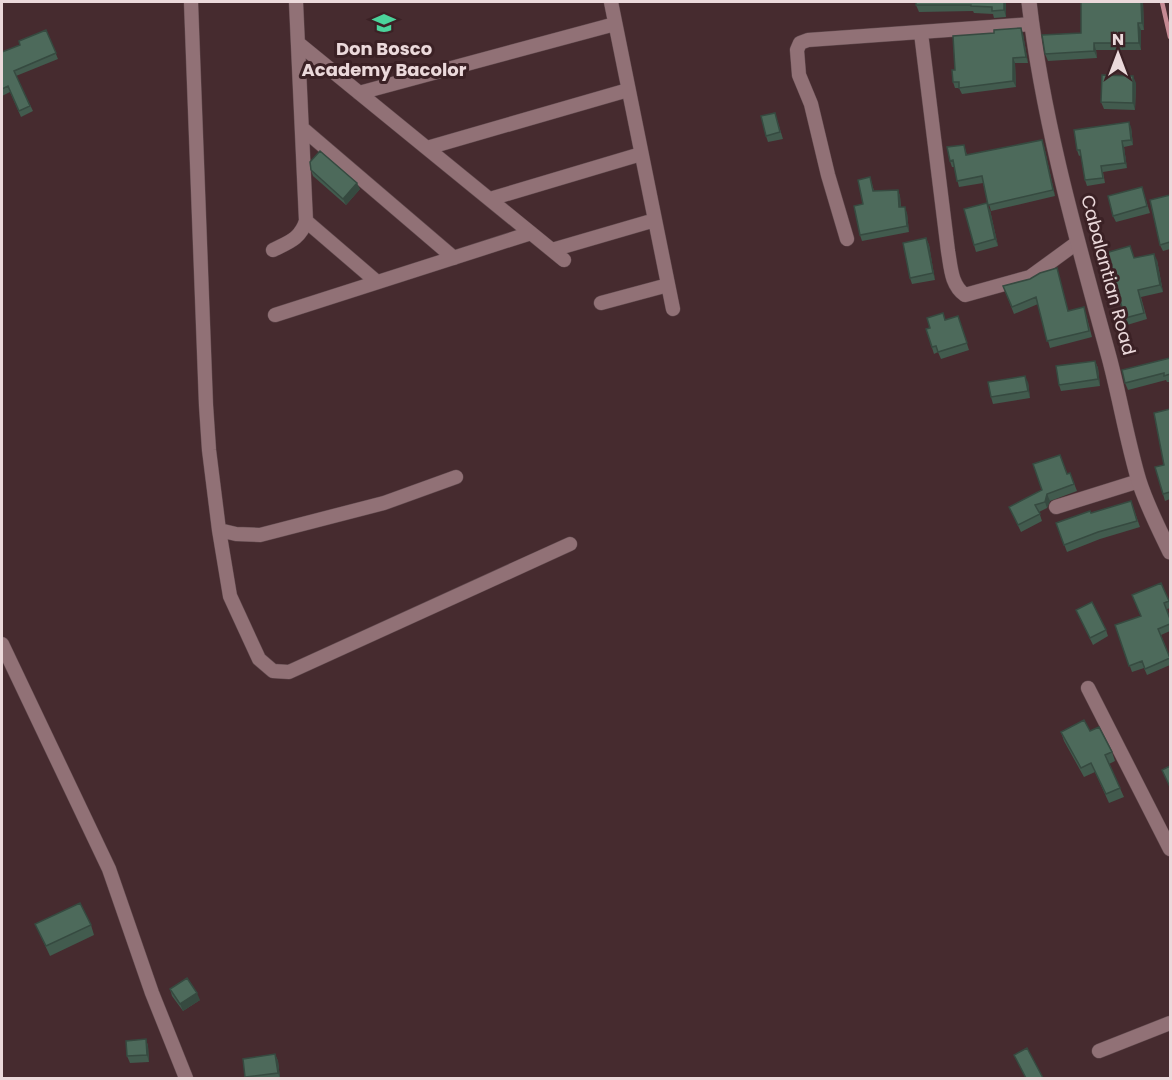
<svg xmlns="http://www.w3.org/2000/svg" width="1172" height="1080" font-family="Poppins,sans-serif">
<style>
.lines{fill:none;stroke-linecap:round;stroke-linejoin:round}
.stream{stroke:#c68a94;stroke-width:4.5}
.street-casing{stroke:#614a4e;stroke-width:15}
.secondary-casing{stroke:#614a4e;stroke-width:16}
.street{stroke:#917176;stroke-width:14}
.secondary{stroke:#917176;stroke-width:15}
.wall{fill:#425b4e}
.shaded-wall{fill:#364a40}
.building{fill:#4d6a5b;stroke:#364a40;stroke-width:1.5}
.labels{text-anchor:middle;stroke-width:6;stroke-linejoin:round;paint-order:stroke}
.poi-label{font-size:18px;font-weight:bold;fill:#ebd9db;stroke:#3b2125}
.street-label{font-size:18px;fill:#ebd9db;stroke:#3b2125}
</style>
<rect width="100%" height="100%" fill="#462b2f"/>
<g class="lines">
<path class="stream" d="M1162 2 1170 37"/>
<g class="street-casing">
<path id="street" d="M191 2 206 405 209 450 219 530 236 534 260 535 384 503 456 477
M611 2 673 309
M921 33 948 251C951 268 951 285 965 295L1030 277 1078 242
M298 43 564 260
M359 93 615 24
M302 128 454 258
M427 148 628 90
M490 199 641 154
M306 221 377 282
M847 239 828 175 811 104 799 75 797 50 800 43 808 40 1032 24
M273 250C289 242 300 239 306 221L296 2
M552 250 655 220
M601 303 668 285
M275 315 531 233
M1056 507 1139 481
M219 530 230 596 259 659 273 671 289 672 570 544
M2 644 109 869 152 993 186 1078
M1088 688 1170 849
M1099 1051 1170 1023"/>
</g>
<g class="secondary-casing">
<path id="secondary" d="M1029 2C1043 122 1077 240 1109 357 1120 398 1127 441 1139 481 1147 506 1159 529 1170 552"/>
</g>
<use href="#street" class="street"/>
<use href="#secondary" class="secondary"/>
</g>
<path class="wall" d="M1006 2V17L994 18 993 14 974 13 973 11 919 12 916 5Z
M1143 2 1144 30H1141V50H1096L1097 58 1048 61 1045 54 1081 33Z
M46 30 58 59 16 76 33 111 21 117 10 92 2 96V52L20 45Z
M1023 34 1028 63H1015L1016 87 962 94 959 88H955L953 82 955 70Z
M1136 83 1135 110 1104 109 1101 102Z
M775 113 783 139 768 142 766 136Z
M1131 127 1133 145 1124 147 1127 168 1103 172 1105 183 1087 186 1085 180 1081 155 1079 156 1077 150Z
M964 145 967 155 1044 146 1055 196 991 211 983 183 959 187 954 167H952L950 161Z
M311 170 360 189 346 205 313 176Z
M870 177 874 191 898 190 900 196 901 207 907 213 909 232 862 241 860 235 863 204Z
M1144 194 1150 213 1116 222 1113 216Z
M1170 195V249L1163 251 1160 245Z
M990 210 998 246 976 252 974 245Z
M926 238 929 245 935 280 912 284 910 278Z
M1102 254 1157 260 1163 292 1141 297 1147 319 1127 325 1117 293 1115 292Z
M1057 268 1068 311 1086 314 1092 337 1050 348 1038 304 1014 314 1003 286 1030 279Z
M958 316 969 350 941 359 938 352 934 354 926 329 945 320Z
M1170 358V382H1167L1166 380 1128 390 1125 383Z
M1095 361 1098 368 1100 386 1061 391 1059 385Z
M1028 382 1030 398 993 404 991 397Z
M1170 409V499L1165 501 1163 494 1164 465Z
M1070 473 1077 491 1050 501 1047 508 1039 512 1042 521 1021 532 1009 507 1042 490Z
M1131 501 1140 527 1100 539 1067 552 1056 523Z
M1161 583 1170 604V608L1167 609 1170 619V631L1161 635 1170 659V665L1147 675 1144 668 1132 672 1115 625 1141 616Z
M1076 610 1106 630 1108 636 1093 645Z
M1090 731 1112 752 1115 761 1109 764 1124 797 1109 803 1095 772 1084 777 1064 741 1061 732Z
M35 924 91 925 94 935 50 956Z
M170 989 200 1000 183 1011 172 996Z
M146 1039 148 1046 149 1062 130 1063 127 1056Z
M275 1054 278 1061 280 1078H245L243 1059Z"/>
<path class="shaded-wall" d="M1004 2H1006V17L1004 10Z
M1141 2H1143L1144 30 1142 23Z
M1138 23 1141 30V50L1139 43Z
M1021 28 1023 34 1028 63 1026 57Z
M1094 43 1096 50 1097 58 1094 51Z
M1013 58 1015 63 1016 87 1013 81Z
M1133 76 1136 83 1135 110 1133 103Z
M1129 122 1131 127 1133 145 1131 140Z
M1042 140 1044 146 1055 196 1053 190Z
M1122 141 1124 147 1127 168 1125 163Z
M357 183 360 189 346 205 343 199Z
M898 190 900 196 901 213 899 207Z
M987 203 990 210 998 246 995 239Z
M905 207 907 213 909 232 907 226Z
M926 238 929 245 935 280 933 273Z
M1154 254 1157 260 1163 292 1160 285Z
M1095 361 1098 368 1100 386 1098 379Z
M1025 376 1028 382 1030 398 1028 391Z
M1047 494 1050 501 1047 508 1045 502Z
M197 993 200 1000 183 1011 180 1004Z
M146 1039 148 1046 149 1062 147 1055Z
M275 1054 278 1061 280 1078 278 1073Z"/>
<path class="building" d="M916 2H1004V10L992 11V7L971 6V5H916Z
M1081 2H1141L1142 23H1138L1139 43H1094V51L1045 54 1042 35 1081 33Z
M1021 28 1026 57 1013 58V81L959 88V82H953L952 70H955L953 36 994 33V30Z
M46 30 56 53 14 71 30 106 19 111 8 86 2 89V52L20 45 19 41Z
M1102 75 1133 76V103L1101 102Z
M775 113 780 132 766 136 761 116Z
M1129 122 1131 140 1122 141 1125 163 1101 166 1103 178 1085 180 1080 150H1077L1074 130Z
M1042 140 1053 190 988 205 982 176 957 181 953 160 950 161 947 147 964 145 966 155Z
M320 151 357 183 343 199 311 170 310 162Z
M870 177 873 191 898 190 899 207H905L907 226 860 235 854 206 863 204 858 180Z
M1142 187 1147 206 1113 216 1108 196Z
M1170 195V242L1160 245 1150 200Z
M987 203 995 239 974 245 964 209Z
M926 238 933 273 910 278 903 243Z
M1130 246 1134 258 1154 254 1160 285 1138 290 1144 313 1125 318 1116 286 1113 285 1102 254Z
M1057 268 1068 311 1084 307 1089 331 1047 341 1036 297 1012 307 1003 286 1030 279 1040 273Z
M943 313 945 320 958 316 967 343 938 352 936 346 932 347 926 329 930 328 927 318Z
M1170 358V377V374L1164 376V373L1125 383 1122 370Z
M1095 361 1098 379 1059 385 1056 366Z
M1025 376 1028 391 991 397 988 382Z
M1170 409V492L1163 494 1155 467 1164 465 1154 413Z
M1060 455 1067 474 1070 473 1074 484 1047 494 1045 502 1035 505 1040 514 1018 525 1009 507 1042 490 1033 464Z
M1131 501 1137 521 1098 532 1064 545 1056 523 1090 511 1091 513Z
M1161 583 1169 601 1164 603 1170 619V624L1158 629 1170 658 1145 669 1142 661 1129 666 1115 625 1141 616 1132 595Z
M1092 602 1106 630 1090 638 1076 610Z
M1084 720 1090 731 1099 727 1112 752 1105 755 1120 788 1106 794 1091 763 1081 768 1061 732Z
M1170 766V787L1162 770Z
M80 903 91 925 46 946 35 924Z
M187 978 197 993 180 1004 170 989Z
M146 1039 147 1055 127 1056 126 1041Z
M1027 1048 1043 1078H1026L1014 1055Z
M275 1054 278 1073 245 1077 243 1059Z"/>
<defs>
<g id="school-bare" transform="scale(1.8)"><path d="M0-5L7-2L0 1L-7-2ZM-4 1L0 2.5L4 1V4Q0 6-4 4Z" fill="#4bd49b" stroke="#3b2125" stroke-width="2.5" paint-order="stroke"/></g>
</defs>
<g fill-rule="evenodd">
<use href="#school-bare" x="384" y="23"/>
</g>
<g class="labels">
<g class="poi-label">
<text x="384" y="55">Don Bosco<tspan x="384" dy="21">Academy Bacolor</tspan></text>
</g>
<g class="street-label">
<text transform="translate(1108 275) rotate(75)" y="6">Cabalantian Road</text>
</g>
</g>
<rect width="1172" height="1080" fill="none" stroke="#ebd9db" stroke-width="6"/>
<g transform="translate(1118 54)" stroke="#3b2125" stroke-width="4.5" paint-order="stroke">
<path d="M0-4.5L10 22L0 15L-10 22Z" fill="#ebd9db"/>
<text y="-9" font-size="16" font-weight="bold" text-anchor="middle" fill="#ebd9db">N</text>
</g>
</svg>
